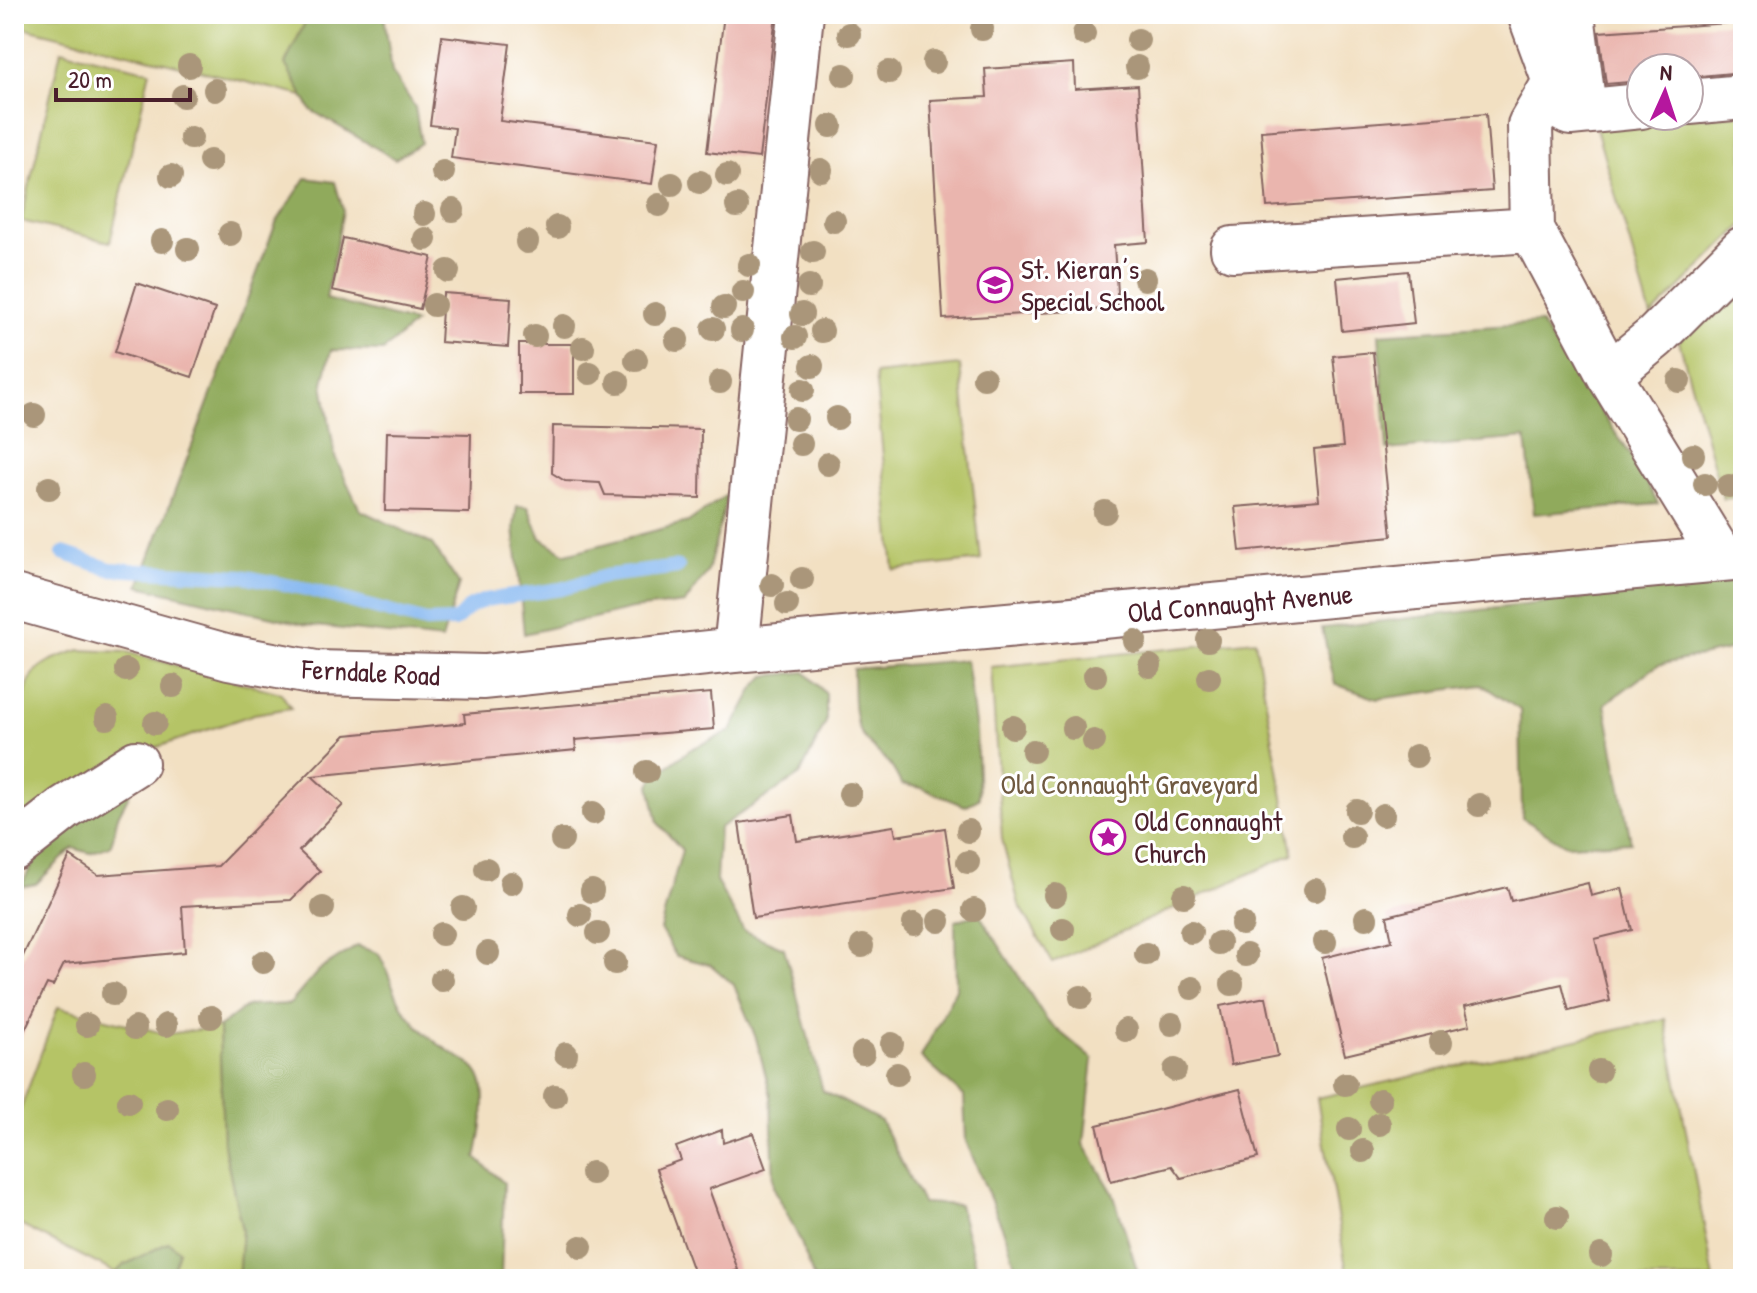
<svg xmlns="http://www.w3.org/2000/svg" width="1757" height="1293" font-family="'Patrick Hand',sans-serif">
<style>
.green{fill:#b5c466;stroke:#807248;stroke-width:2}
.forest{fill:#90aa5b;stroke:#6d6443;stroke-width:2}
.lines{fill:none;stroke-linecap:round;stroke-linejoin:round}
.stream{stroke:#83b6f0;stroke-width:14}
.building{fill:#eab5ae}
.minor-casing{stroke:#856360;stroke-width:48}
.minor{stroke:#fff;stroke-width:44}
.tree{fill:#aa967a}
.labels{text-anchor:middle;stroke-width:6;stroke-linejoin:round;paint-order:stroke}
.poi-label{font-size:28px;fill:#4a1f2b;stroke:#fff;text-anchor:start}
.street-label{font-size:28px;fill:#4a1f2b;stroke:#fff}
.park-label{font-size:28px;fill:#6f5940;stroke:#fff}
</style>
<rect width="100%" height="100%" fill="#fff"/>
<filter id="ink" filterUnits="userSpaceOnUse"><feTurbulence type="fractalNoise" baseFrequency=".0125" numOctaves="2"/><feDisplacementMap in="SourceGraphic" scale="16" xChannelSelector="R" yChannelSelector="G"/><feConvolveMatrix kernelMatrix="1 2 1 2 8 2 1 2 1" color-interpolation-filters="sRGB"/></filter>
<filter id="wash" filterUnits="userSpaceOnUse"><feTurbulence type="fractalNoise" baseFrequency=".006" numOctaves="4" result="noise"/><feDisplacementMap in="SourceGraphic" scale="32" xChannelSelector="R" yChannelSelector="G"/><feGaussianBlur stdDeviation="1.8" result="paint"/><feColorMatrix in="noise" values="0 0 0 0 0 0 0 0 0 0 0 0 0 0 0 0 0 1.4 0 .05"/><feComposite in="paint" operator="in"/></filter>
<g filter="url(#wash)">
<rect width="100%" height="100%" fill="#f2e0c2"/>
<path class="green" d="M14 14H333L315 99 14 25Z
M61 50 150 71 110 242 21 221Z
M1743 114V225L1651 316 1595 125Z
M1743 271V497L1723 499 1679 341Z
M960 365 981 560 894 570 875 374Z
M1255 640 1293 854 1053 963 1019 904 1002 839 991 667Z
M80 650 126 652 281 693 291 708 254 714 137 754 21 821C17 793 16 693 35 672 46 660 64 655 80 650Z
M58 1007 167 1034 219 1027 223 1141 242 1230 238 1279H170L179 1251 124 1265 116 1273 14 1222V1127Z
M1665 1019 1714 1279H1348L1317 1098Z"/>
<path class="forest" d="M309 14H384L392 72 415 107 421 143 395 159 311 110 285 64Z
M306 178 335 182 343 210 326 299 415 323 383 351 331 350 323 383 335 457 360 510 432 544 459 584 442 640 307 625 139 586 276 223Z
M1540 323 1637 464 1658 504 1534 514 1526 438 1387 450 1379 334Z
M728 494 708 571 685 603 632 609 524 634 514 527 517 506 528 507 541 538 566 554 688 522Z
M1743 580V647L1658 665 1605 704 1631 842 1566 845 1522 818 1520 710 1482 685 1377 699 1335 684 1322 628Z
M966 660 976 731 979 799 965 806 922 788 901 784C888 756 882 759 865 739 851 721 854 690 853 669Z
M805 672 826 694V722L800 775 719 828 716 881 744 931 784 948 823 1091 881 1121 922 1203 959 1205 979 1279H814L800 1240 774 1188 771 1096 756 1038 734 985 711 965 676 956 660 929 682 850 658 823 650 785 655 776 691 749 731 731 754 688 765 676Z
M133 783C130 796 125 802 119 814 114 825 116 835 110 846L90 853 73 848 36 884 21 887C44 833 85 813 133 783Z
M979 914 1048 1022 1093 1059 1084 1144 1113 1193 1140 1279H1019L1008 1241 966 1141 964 1096 921 1057 956 989 955 921Z
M357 946 378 953C389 970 393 993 404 1009 458 1084 503 1034 476 1158L504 1183 501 1279H238L242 1230 223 1141 219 1027 247 1006 290 1004 318 971Z
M169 1242 179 1251 170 1279H109L124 1265Z"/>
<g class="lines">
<path class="stream" d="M63 553 110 569 242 576 302 588 426 622 455 621 471 606 485 600 561 589 606 576 678 567"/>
</g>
<g id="blocks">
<path class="building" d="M724 14H776L759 158 707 152Z
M1743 22V72L1689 77V68H1641V81L1606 84 1599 32Z
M442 36 510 44 500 121 658 140 652 184 451 158 455 128 430 125Z
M1074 63 1075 89 1138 85 1148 242 1114 245 1118 308 943 319 930 100 987 97 985 69Z
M1486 114 1492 191 1267 207 1261 131Z
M343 238 432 257 420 309 332 290Z
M1408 271 1414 323 1342 331 1337 278Z
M137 283 215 309 192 377 115 352Z
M443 293 511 298 508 347 440 342Z
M519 344H574V394H519Z
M1373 352 1392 536 1240 551 1235 507 1319 500 1314 450 1343 447 1333 356Z
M553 426 701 429 700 498 605 495 600 483 565 481 552 473Z
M387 432 471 434 469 513 385 511Z
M711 693 714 729 575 740 576 750 312 776 343 805 299 851 320 871 291 900 182 906 185 952 64 964 53 986 47 984 14 1052V975L70 856 98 875 218 866 346 735 465 723 464 714Z
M793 815 797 841 894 826 896 836 945 828 954 888 753 918 739 823Z
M1588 883 1591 896 1622 888 1632 930 1595 939 1610 1001 1569 1011 1562 984 1465 1006 1470 1025 1345 1055 1322 958 1392 941 1387 916 1507 887 1511 901Z
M1266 997 1278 1056 1231 1065 1220 1006Z
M1240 1089 1258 1158 1181 1178 1172 1166 1111 1181 1097 1125Z
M722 1130 723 1143 753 1133 766 1169 709 1189 738 1270 712 1279H696L656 1169 681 1160 676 1147Z"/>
</g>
</g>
<g filter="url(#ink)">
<use href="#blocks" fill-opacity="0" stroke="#856360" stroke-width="2"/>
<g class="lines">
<g class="minor-casing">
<path id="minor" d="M1530 14 1555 82 1530 125 1532 230 1609 375 1722 559
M1572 14 1584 109
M1545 100 1570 113 1641 106
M1689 102 1743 97
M1233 249 1532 230
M1609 375 1655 337 1743 249
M14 597 229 657 316 673 484 677 736 650 1743 557
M736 650 801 14
M14 848 65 808 136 763"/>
</g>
<use href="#minor" class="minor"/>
</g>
<g class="tree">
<circle cx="982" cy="29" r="12"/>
<circle cx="849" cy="34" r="12"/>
<circle cx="1084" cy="34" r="12"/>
<circle cx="1138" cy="40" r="12"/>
<circle cx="934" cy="62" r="12"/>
<circle cx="189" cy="66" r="12"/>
<circle cx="1137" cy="67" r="12"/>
<circle cx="889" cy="72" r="12"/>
<circle cx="844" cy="75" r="12"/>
<circle cx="215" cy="90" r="12"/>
<circle cx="183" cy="96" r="12"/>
<circle cx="831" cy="126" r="12"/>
<circle cx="191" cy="138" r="12"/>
<circle cx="210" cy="161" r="12"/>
<circle cx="821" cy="170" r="12"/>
<circle cx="443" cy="172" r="12"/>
<circle cx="727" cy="175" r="12"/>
<circle cx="171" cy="176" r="12"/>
<circle cx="700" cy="182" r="12"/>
<circle cx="672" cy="184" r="12"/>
<circle cx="659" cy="205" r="12"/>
<circle cx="737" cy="206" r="12"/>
<circle cx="453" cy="210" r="12"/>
<circle cx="424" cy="214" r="12"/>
<circle cx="834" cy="221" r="12"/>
<circle cx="557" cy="227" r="12"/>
<circle cx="230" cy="234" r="12"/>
<circle cx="425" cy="239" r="12"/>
<circle cx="162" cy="241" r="12"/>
<circle cx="527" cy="242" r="12"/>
<circle cx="188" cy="249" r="12"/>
<circle cx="813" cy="252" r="12"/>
<circle cx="749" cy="265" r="12"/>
<circle cx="448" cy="271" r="12"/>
<circle cx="1145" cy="279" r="12"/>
<circle cx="809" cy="286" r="12"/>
<circle cx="743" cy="292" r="12"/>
<circle cx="434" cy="305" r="12"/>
<circle cx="724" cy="307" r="12"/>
<circle cx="655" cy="314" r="12"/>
<circle cx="802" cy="314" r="12"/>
<circle cx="564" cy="326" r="12"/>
<circle cx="713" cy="329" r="12"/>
<circle cx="742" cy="330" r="12"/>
<circle cx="822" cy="331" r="12"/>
<circle cx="535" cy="336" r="12"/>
<circle cx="795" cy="337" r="12"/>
<circle cx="677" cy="340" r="12"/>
<circle cx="583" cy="348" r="12"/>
<circle cx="636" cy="360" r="12"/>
<circle cx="812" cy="366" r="12"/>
<circle cx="590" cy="373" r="12"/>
<circle cx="984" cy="378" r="12"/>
<circle cx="1679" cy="381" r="12"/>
<circle cx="618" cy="382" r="12"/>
<circle cx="720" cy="382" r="12"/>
<circle cx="803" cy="390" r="12"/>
<circle cx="34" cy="415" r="12"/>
<circle cx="837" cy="418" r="12"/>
<circle cx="796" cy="419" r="12"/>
<circle cx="801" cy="444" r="12"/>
<circle cx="1693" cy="455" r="12"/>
<circle cx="828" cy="464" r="12"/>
<circle cx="1705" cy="484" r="12"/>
<circle cx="1729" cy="486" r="12"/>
<circle cx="49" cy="488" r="12"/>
<circle cx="1105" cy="512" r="12"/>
<circle cx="802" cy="579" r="12"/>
<circle cx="772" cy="585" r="12"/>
<circle cx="787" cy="604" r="12"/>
<circle cx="1208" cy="640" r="12"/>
<circle cx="1135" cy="641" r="12"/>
<circle cx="1150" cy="666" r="12"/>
<circle cx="126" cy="670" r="12"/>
<circle cx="1095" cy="676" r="12"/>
<circle cx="1209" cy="678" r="12"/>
<circle cx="173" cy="686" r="12"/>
<circle cx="107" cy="718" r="12"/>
<circle cx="155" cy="723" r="12"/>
<circle cx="1013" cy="727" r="12"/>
<circle cx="1073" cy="728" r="12"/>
<circle cx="1094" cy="741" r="12"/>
<circle cx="1033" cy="751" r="12"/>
<circle cx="1416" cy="756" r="12"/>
<circle cx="647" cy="772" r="12"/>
<circle cx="850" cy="794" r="12"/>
<circle cx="1479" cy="805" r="12"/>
<circle cx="1357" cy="811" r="12"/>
<circle cx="593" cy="813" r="12"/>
<circle cx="1383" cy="815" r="12"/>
<circle cx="968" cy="831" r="12"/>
<circle cx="1352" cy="837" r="12"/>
<circle cx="562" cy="840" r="12"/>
<circle cx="968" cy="862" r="12"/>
<circle cx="486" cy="869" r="12"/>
<circle cx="511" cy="883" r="12"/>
<circle cx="1315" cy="890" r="12"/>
<circle cx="592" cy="891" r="12"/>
<circle cx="1055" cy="895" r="12"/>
<circle cx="1184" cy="896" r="12"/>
<circle cx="323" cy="908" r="12"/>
<circle cx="463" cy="908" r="12"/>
<circle cx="974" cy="910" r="12"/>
<circle cx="580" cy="915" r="12"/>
<circle cx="1366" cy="918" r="12"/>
<circle cx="939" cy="921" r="12"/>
<circle cx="914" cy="924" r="12"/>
<circle cx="1242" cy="924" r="12"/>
<circle cx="1063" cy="929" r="12"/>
<circle cx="1191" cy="932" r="12"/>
<circle cx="598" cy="933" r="12"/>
<circle cx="442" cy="934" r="12"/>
<circle cx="1325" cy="942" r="12"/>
<circle cx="1219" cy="943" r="12"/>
<circle cx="862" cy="946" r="12"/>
<circle cx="488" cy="953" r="12"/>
<circle cx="1146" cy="954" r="12"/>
<circle cx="1246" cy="955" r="12"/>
<circle cx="263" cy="962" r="12"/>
<circle cx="615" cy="963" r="12"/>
<circle cx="442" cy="980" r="12"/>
<circle cx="1232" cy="984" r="12"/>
<circle cx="1192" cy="988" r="12"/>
<circle cx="113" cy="994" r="12"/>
<circle cx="1081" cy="997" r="12"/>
<circle cx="211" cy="1017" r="12"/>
<circle cx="1172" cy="1024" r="12"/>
<circle cx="87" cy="1025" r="12"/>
<circle cx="166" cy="1025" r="12"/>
<circle cx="135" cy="1028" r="12"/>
<circle cx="1126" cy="1030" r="12"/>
<circle cx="1441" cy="1042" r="12"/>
<circle cx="892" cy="1044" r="12"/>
<circle cx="863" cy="1053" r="12"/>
<circle cx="566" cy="1054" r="12"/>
<circle cx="1175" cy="1070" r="12"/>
<circle cx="1599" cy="1071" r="12"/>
<circle cx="84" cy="1074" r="12"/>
<circle cx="897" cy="1074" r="12"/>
<circle cx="1345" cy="1084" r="12"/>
<circle cx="555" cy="1096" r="12"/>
<circle cx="1380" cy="1100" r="12"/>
<circle cx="129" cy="1102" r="12"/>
<circle cx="167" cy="1109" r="12"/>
<circle cx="1379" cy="1124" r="12"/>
<circle cx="1349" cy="1129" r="12"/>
<circle cx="1363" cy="1151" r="12"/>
<circle cx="592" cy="1173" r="12"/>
<circle cx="1557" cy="1217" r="12"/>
<circle cx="581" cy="1247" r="12"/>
<circle cx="1601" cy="1255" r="12"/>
</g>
</g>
<defs>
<g id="school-ring" transform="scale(1.8)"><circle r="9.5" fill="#fff" stroke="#b5179e" stroke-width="1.5"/><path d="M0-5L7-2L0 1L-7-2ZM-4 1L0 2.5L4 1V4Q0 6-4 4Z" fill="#b5179e"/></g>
<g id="sight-ring" transform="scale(1.8)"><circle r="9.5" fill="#fff" stroke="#b5179e" stroke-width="1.5"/><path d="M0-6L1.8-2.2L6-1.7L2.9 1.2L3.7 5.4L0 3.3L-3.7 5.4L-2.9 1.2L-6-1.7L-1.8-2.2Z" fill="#b5179e"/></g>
</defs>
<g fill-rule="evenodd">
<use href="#school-ring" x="995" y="285"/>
<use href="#sight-ring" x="1108" y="837"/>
</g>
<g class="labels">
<g class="poi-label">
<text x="1021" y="279">St. Kieran’s<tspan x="1021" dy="32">Special School</tspan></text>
<text x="1134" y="831">Old Connaught<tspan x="1134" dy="32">Church</tspan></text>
</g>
<g class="street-label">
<text transform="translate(1240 603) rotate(-5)" y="10">Old Connaught Avenue</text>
<text transform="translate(371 672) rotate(3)" y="10">Ferndale Road</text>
</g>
<g class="park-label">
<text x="1129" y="794">Old Connaught Graveyard</text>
</g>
</g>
<rect width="1757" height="1293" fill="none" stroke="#fff" stroke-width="48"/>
<g transform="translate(1665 92) rotate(3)"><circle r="38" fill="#ffffff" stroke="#b7a5aa" stroke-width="2"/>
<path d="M0-6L14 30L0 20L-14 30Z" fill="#b5179e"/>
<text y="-12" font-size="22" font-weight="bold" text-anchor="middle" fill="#4a1f2b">N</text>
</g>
<path d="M56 88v12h134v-12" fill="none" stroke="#4a1f2b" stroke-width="4"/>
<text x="68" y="88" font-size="24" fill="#4a1f2b" stroke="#ffffff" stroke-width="6" paint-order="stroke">20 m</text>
</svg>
